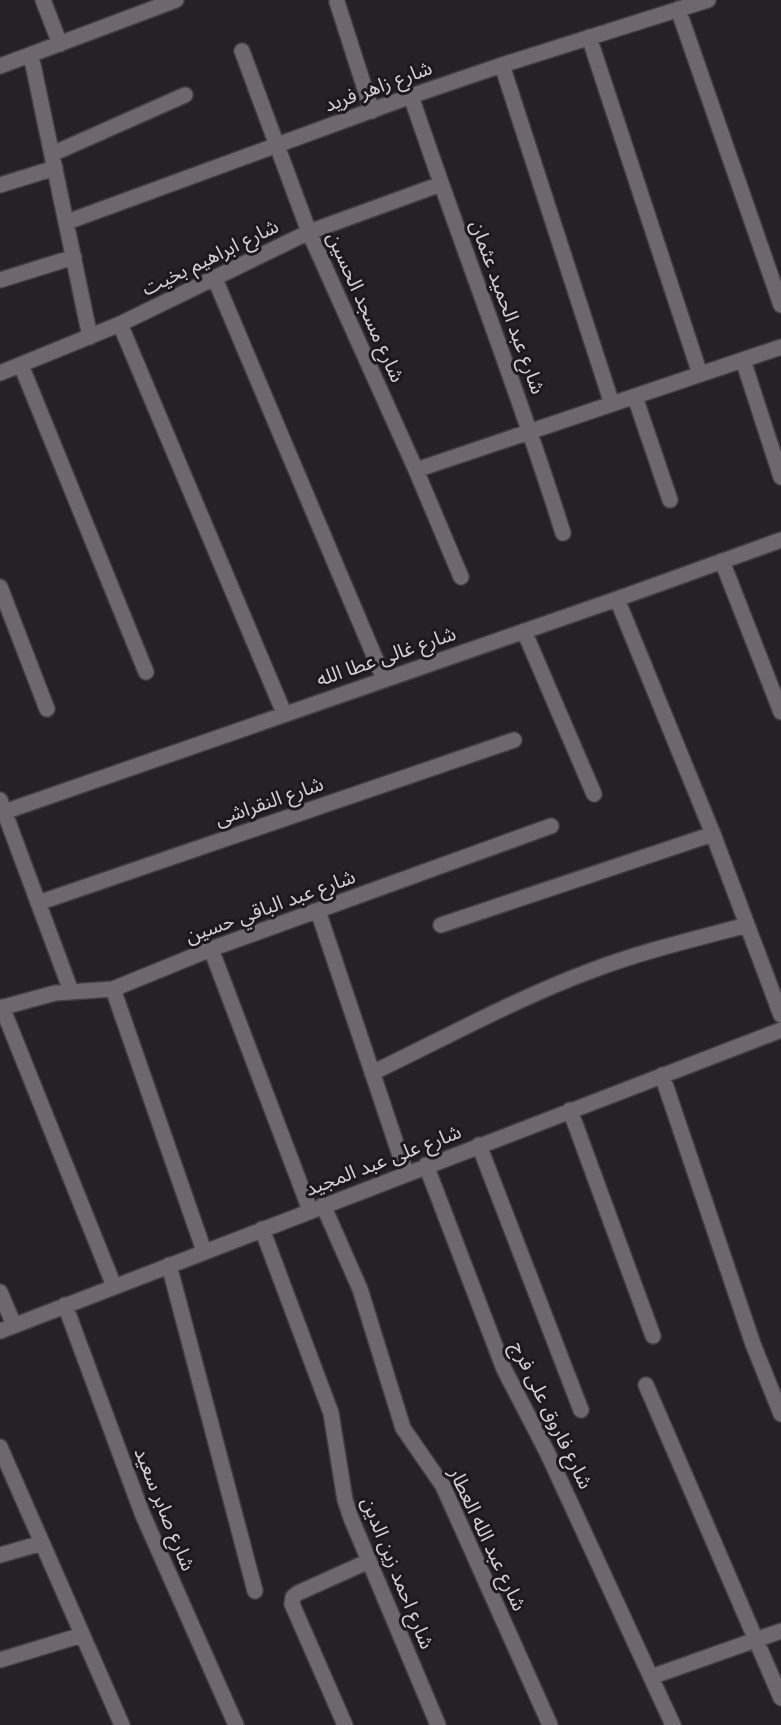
<svg xmlns="http://www.w3.org/2000/svg" width="781" height="1725" font-family="'Open Sans','Noto Sans Arabic',sans-serif">
<style>
.lines{fill:none;stroke-linecap:round;stroke-linejoin:round}
.minor-casing{stroke:#423e42;stroke-width:18}
.minor{stroke:#6e686e;stroke-width:15}
.labels{text-anchor:middle;stroke-width:6;stroke-linejoin:round;paint-order:stroke}
.street-label{font-size:20px;fill:#d4d0d4;stroke:#1d181d}
</style>
<rect width="100%" height="100%" fill="#262126"/>
<g class="lines">
<g class="minor-casing">
<path id="minor" d="M43 0 60 44
M337 2 372 111
M678 9 781 305
M589 37 700 374
M242 51 309 232 416 470 461 577
M31 55 90 337
M502 65 612 404
M0 66 176 0
M411 96C460 242 517 386 563 533
M52 154 185 95
M0 185 55 168
M67 222 411 96 502 65 708 0
M215 279 384 679
M0 280 74 257
M120 324 284 713
M743 360 781 477
M21 365 146 672
M0 373 120 324 309 232 441 184
M635 397 670 500
M416 470 781 347
M722 561 781 712
M0 587 47 709
M617 599 713 834 781 1015
M524 631 594 794
M0 800 71 991
M4 812 617 599 781 540
M38 903 514 740
M318 911 406 1173
M441 925 713 834
M211 949 310 1210
M113 989 204 1251
M2 1007 114 1286
M0 1008 55 993 113 989 211 949 551 826
M372 1073C445 1038 517 998 593 970 643 951 695 939 747 925
M662 1075 753 1344 781 1414
M570 1110 653 1336
M479 1145 581 1410
M426 1165 504 1369 547 1452 673 1725
M323 1205 360 1289 403 1428 443 1486 550 1725
M262 1229 331 1413 345 1500 351 1518 438 1725
M169 1265 255 1591
M0 1292 14 1325
M65 1305 142 1513 236 1725
M0 1331 781 1030
M646 1385 781 1698
M0 1447 122 1725
M0 1555 42 1543
M0 1660 82 1635
M651 1677 781 1631
M345 1725 292 1604 293 1597 298 1593 369 1561"/>
</g>
<use href="#minor" class="minor"/>
</g>
<g class="labels">
<g class="street-label">
<text transform="translate(378 86) rotate(-20)" y="7">شارع زاهر فريد</text>
<text transform="translate(210 257) rotate(-26)" y="7">شارع ابراهيم بخيت</text>
<text transform="translate(366 307) rotate(66)" y="7">شارع مسجد الحسين</text>
<text transform="translate(508 307) rotate(70)" y="7">شارع عبد الحميد عثمان</text>
<text transform="translate(386 656) rotate(-19)" y="7">شارع غالى عطا الله</text>
<text transform="translate(269 801) rotate(-19)" y="7">شارع النقراشى</text>
<text transform="translate(270 906) rotate(-20)" y="7">شارع عبد الباقي حسين</text>
<text transform="translate(383 1160) rotate(-21)" y="7">شارع على عبد المجيد</text>
<text transform="translate(552 1415) rotate(64)" y="7">شارع فاروق على فرج</text>
<text transform="translate(165 1509) rotate(68)" y="7">شارع صابر سعيد</text>
<text transform="translate(488 1539) rotate(65)" y="7">شارع عبد الله العطار</text>
<text transform="translate(398 1573) rotate(68)" y="7">شارع احمد زين الدين</text>
</g>
</g>
</svg>
